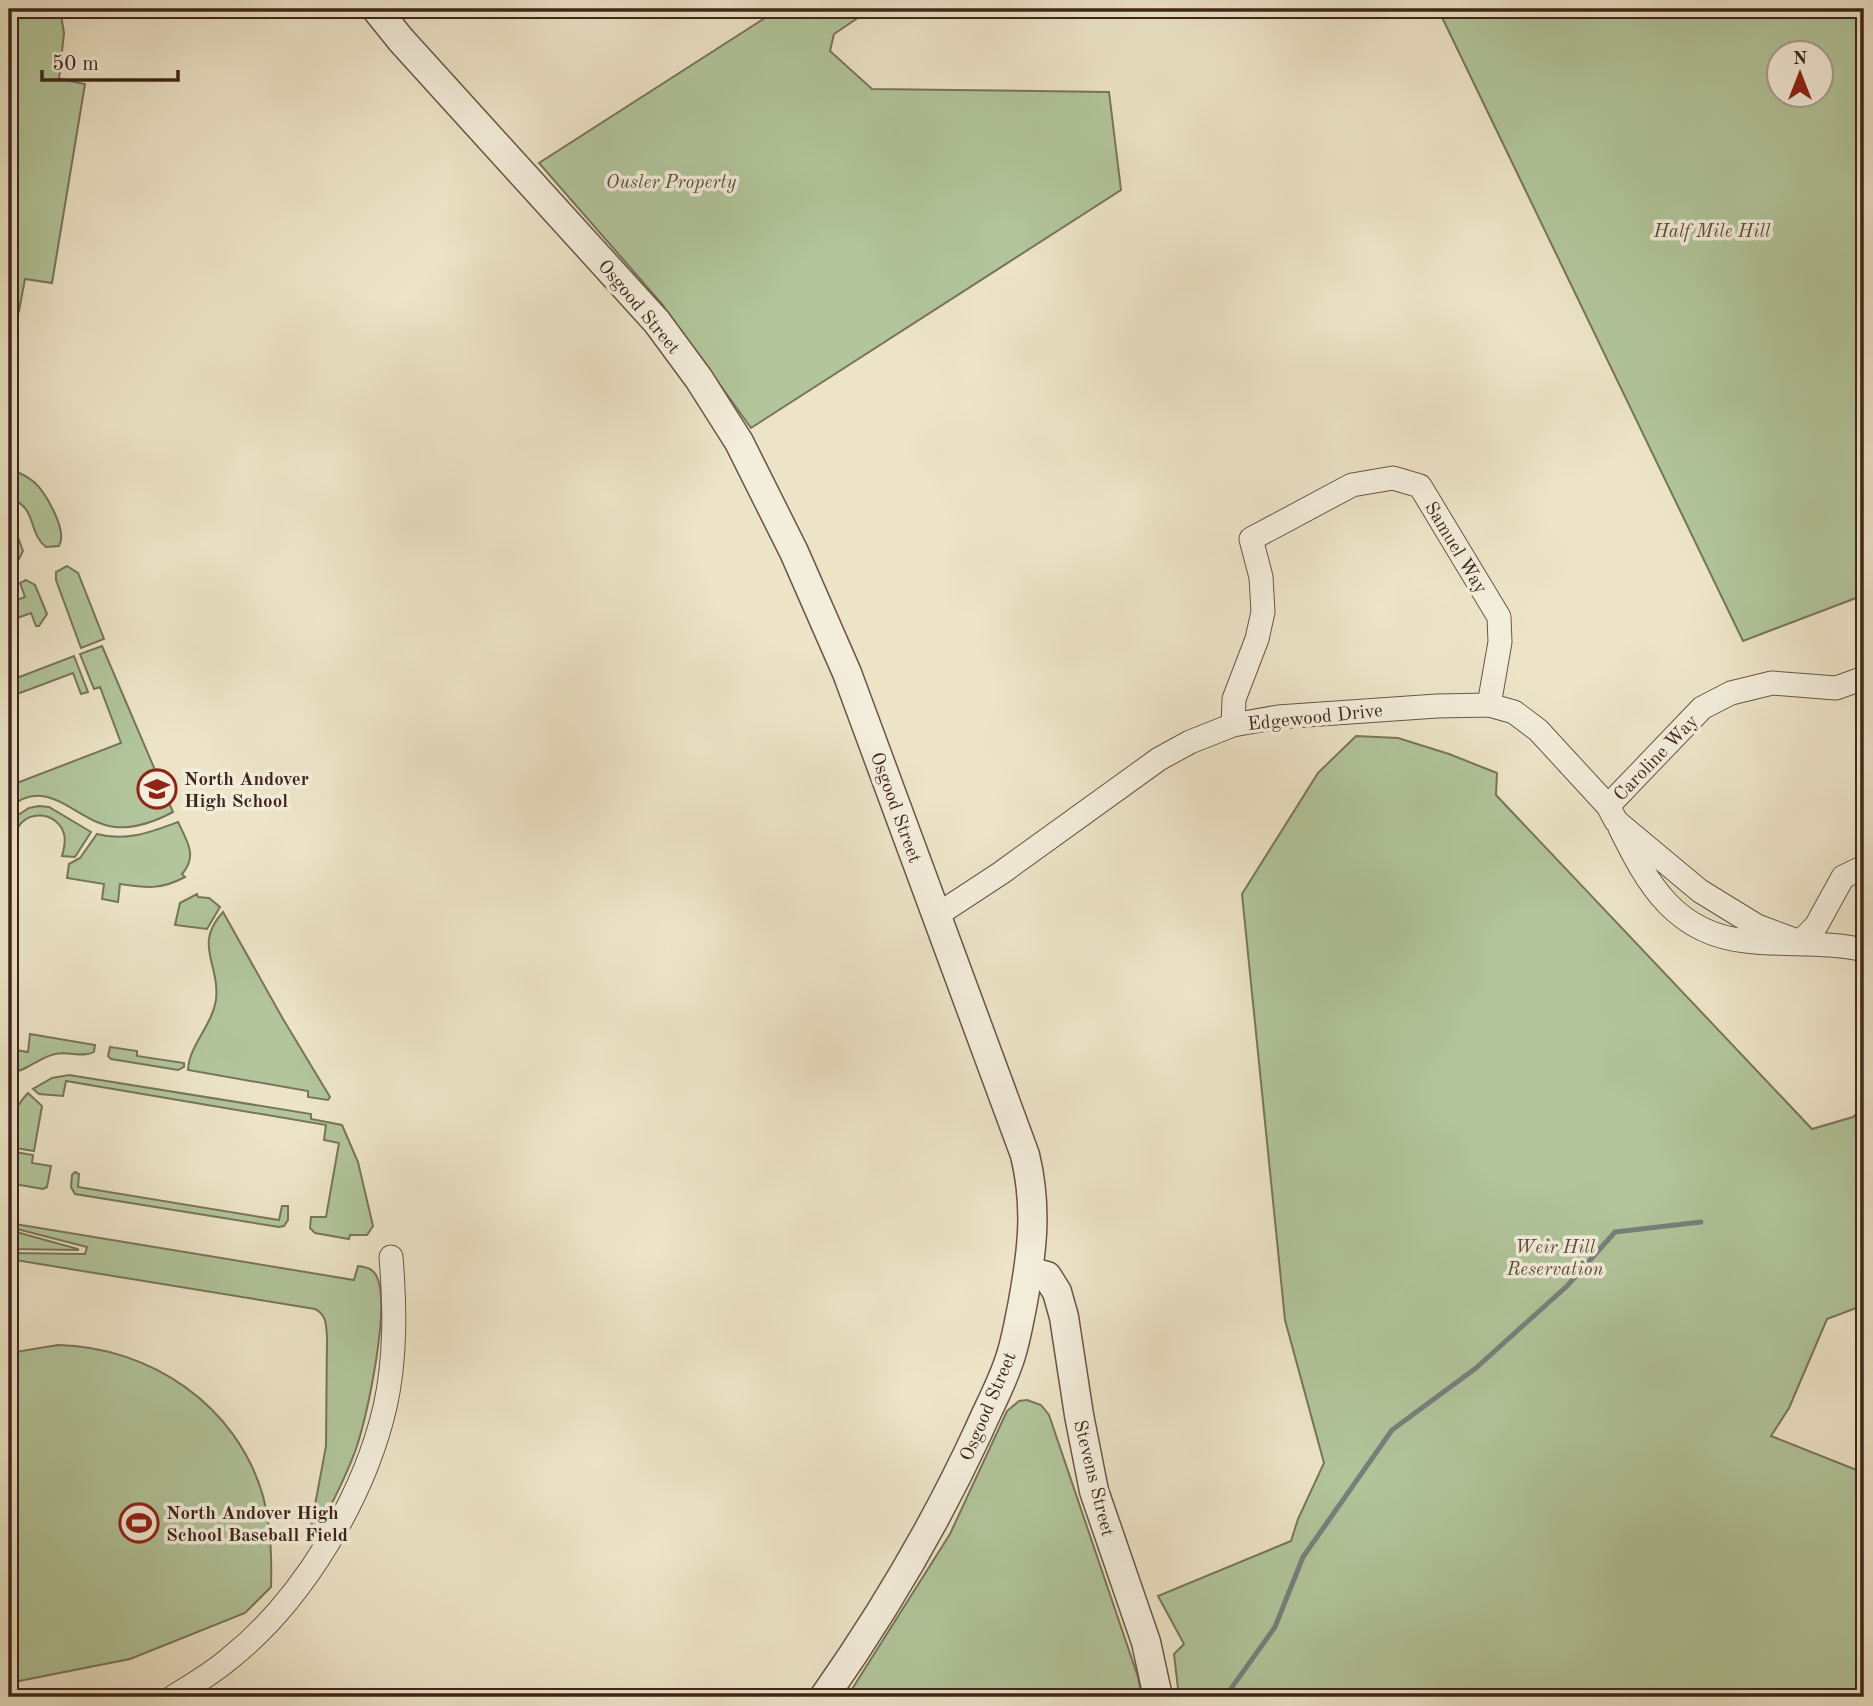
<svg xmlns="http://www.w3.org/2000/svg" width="1873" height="1706" font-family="'Old Standard TT',serif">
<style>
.green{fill:#b2c59b;stroke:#78755a;stroke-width:2;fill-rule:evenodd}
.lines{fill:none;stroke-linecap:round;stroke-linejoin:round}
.stream{stroke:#77807d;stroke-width:5}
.minor-casing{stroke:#6a5546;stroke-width:25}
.tertiary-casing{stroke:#6a5546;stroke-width:31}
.minor{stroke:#f3eddb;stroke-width:23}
.tertiary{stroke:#f3eddb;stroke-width:28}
.labels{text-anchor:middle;stroke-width:7;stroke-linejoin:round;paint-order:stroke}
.park-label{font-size:19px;font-style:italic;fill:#5b4d3a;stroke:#f3eddb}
.street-label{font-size:19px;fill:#3e251a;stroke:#f3eddb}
.poi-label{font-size:19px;font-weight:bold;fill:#3e251a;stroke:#f3eddb;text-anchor:start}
</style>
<rect width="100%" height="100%" fill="#ede4c8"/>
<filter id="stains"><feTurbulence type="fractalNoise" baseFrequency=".00286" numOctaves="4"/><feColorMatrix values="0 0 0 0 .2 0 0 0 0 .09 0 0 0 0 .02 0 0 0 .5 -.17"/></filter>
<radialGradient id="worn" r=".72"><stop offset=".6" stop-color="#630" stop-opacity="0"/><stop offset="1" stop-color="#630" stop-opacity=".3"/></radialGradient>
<path class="green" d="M9 9H60L64 33 59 79 85 84 52 283 25 279 19 311 9 337Z
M779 9H871L834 34 830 51 872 89 1109 92 1121 190 751 428 662 304 539 163Z
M1438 9H1864V595L1743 641ZM1778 52H1820V94H1778Z
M9 469C18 472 26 475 34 482 46 493 68 531 59 546L46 547C27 532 38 507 9 498Z
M9 519 13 524 23 551 18 561 12 563 9 554Z
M67 566 78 573 104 639 81 648 56 580V572Z
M26 580 35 585 47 614 39 626H36L31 613 9 621V603L25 597 20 583Z
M102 646 173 812C156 821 134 829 115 827 76 823 48 773 9 808V786L121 743 100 687 94 689 80 654Z
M74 656 88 692 81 694 73 673 9 697V681Z
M1356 736 1398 738 1449 754 1497 773 1496 795 1812 1129 1853 1117 1864 1107V1305L1827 1319 1789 1408 1771 1436 1864 1473V1697H1179L1174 1654 1184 1644 1158 1596 1291 1541 1298 1519 1324 1463 1285 1320 1242 894 1318 773Z
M39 806 49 807 91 832 75 857 62 856C64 849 66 841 64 834 58 813 30 809 19 826 14 833 14 841 13 848H9V821L29 808Z
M178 822C187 841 198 856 182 874L185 877C161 890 146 888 120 884L118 902 102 899 104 884 67 878 69 864 80 858 97 834C126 842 151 832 178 822Z
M197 894 198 897 209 898 220 907 207 929 175 925 180 903Z
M223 912 283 1019 330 1097 328 1100 308 1097V1091L188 1070C189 1045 212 1026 216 1000 220 963 193 945 223 912Z
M30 1034 95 1045 94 1052C84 1058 68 1051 55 1054 40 1057 21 1074 9 1073V1049L28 1052Z
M110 1047 137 1051V1056L184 1063V1067L178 1070 111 1059 108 1056Z
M69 1075 311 1114V1119L342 1125 358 1162 373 1226 367 1235H350L349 1239 315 1233 310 1228 311 1217H326L339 1143 324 1140 326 1125 66 1081 63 1096 39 1094 33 1089 52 1078Z
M28 1093 42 1106 34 1151 9 1147C9 1124 12 1110 28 1093Z
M9 1151 33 1155 32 1163 51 1166 47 1187 43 1189 14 1184 9 1181Z
M75 1172 79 1174 78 1187 279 1220 282 1206H288V1220L284 1226 279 1227 75 1194 71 1187 72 1175Z
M9 1223 354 1280 358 1266C365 1267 372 1268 376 1275 392 1303 367 1414 357 1446 347 1475 333 1502 318 1530L310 1532 326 1446 327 1337C326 1325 327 1315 315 1309L9 1259V1253L85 1254 87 1247 9 1227Z
M9 1230 78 1249V1250L9 1249Z
M58 1345C150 1347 237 1405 263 1496 271 1526 272 1556 271 1587L245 1613 130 1659 9 1683V1353Z
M1027 1400 1041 1405 1049 1415 1138 1677 1142 1697H847L950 1534 1007 1411 1019 1401Z"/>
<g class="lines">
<path class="stream" d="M1225 1697 1275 1627 1303 1557 1392 1430 1476 1368 1567 1286 1615 1232 1701 1222"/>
<g class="minor-casing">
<path id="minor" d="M1233 725 1234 699 1257 639 1263 612 1261 577 1251 539 1352 485 1393 478 1420 486 1499 617 1500 642 1489 705
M1608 806 1702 708 1731 693 1772 683 1836 688 1864 678
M1620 828C1648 885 1676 934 1746 941 1786 946 1825 941 1864 950
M937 915 1001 873 1159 759 1190 742 1233 725 1278 717 1437 706 1489 705 1514 712 1538 730 1608 806 1616 821 1700 891 1757 926 1800 942
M1800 942 1816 926 1843 877 1864 867
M173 1697C192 1685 213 1673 230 1658 303 1600 364 1497 385 1407 396 1358 395 1307 391 1257"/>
</g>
<g class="tertiary-casing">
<path id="tertiary" d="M376 9 401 40 657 322 699 379 739 442 794 552 847 673 1025 1155C1038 1209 1032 1253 1022 1307 1018 1326 1015 1346 1008 1364 1000 1387 988 1409 978 1432 935 1525 883 1613 824 1697
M1028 1271 1047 1276 1057 1292 1064 1317 1079 1415 1094 1491 1146 1642 1158 1697"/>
</g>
<use href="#minor" class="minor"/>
<use href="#tertiary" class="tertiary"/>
</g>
<defs>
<g id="school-ring" transform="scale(2.0125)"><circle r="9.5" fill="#f3eddb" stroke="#8f2418" stroke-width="1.5"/><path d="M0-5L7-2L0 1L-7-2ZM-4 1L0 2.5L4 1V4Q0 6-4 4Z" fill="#8f2418"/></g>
<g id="stadium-ring" transform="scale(2.0125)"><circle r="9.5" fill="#f3eddb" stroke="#8f2418" stroke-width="1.5"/><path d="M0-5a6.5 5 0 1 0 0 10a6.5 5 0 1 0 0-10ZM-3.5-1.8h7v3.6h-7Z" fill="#8f2418"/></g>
</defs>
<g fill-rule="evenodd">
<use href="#school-ring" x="157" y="789"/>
<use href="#stadium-ring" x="139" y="1523"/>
</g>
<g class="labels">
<g class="park-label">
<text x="671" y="188">Ousler Property</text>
<text x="1712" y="237">Half Mile Hill</text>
<text x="1555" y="1253">Weir Hill<tspan x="1555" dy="22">Reservation</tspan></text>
</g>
<g class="street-label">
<text transform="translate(640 306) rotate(50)" y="7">Osgood Street</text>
<text transform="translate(1457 547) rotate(59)" y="7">Samuel Way</text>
<text transform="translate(1315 716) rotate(-6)" y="7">Edgewood Drive</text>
<text transform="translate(1655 757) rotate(-46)" y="7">Caroline Way</text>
<text transform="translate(897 807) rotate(70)" y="7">Osgood Street</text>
<text transform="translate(987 1406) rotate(-67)" y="7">Osgood Street</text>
<text transform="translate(1095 1478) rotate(76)" y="7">Stevens Street</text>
</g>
<g class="poi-label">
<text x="184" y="785">North Andover<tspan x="184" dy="22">High School</tspan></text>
<text x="166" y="1519">North Andover High<tspan x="166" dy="22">School Baseball Field</tspan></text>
</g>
</g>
<rect width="1873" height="1706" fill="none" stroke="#ede4c8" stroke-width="35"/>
<rect x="10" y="10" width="1852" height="1685" fill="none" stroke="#3e251a" stroke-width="3.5"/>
<rect x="18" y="18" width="1838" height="1671" fill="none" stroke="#3e251a" stroke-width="2"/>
<g transform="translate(1800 74)"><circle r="33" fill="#f3eddb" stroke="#ab9d8e" stroke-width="2"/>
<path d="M0-5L12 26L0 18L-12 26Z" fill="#8f2418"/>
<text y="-10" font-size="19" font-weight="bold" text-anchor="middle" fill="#3e251a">N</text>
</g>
<path d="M42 70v10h136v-10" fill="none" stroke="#3e251a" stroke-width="3.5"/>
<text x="52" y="70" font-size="21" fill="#3e251a" stroke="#f3eddb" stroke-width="5" paint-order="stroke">50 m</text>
<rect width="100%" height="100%" filter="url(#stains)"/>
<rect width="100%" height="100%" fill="url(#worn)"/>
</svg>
